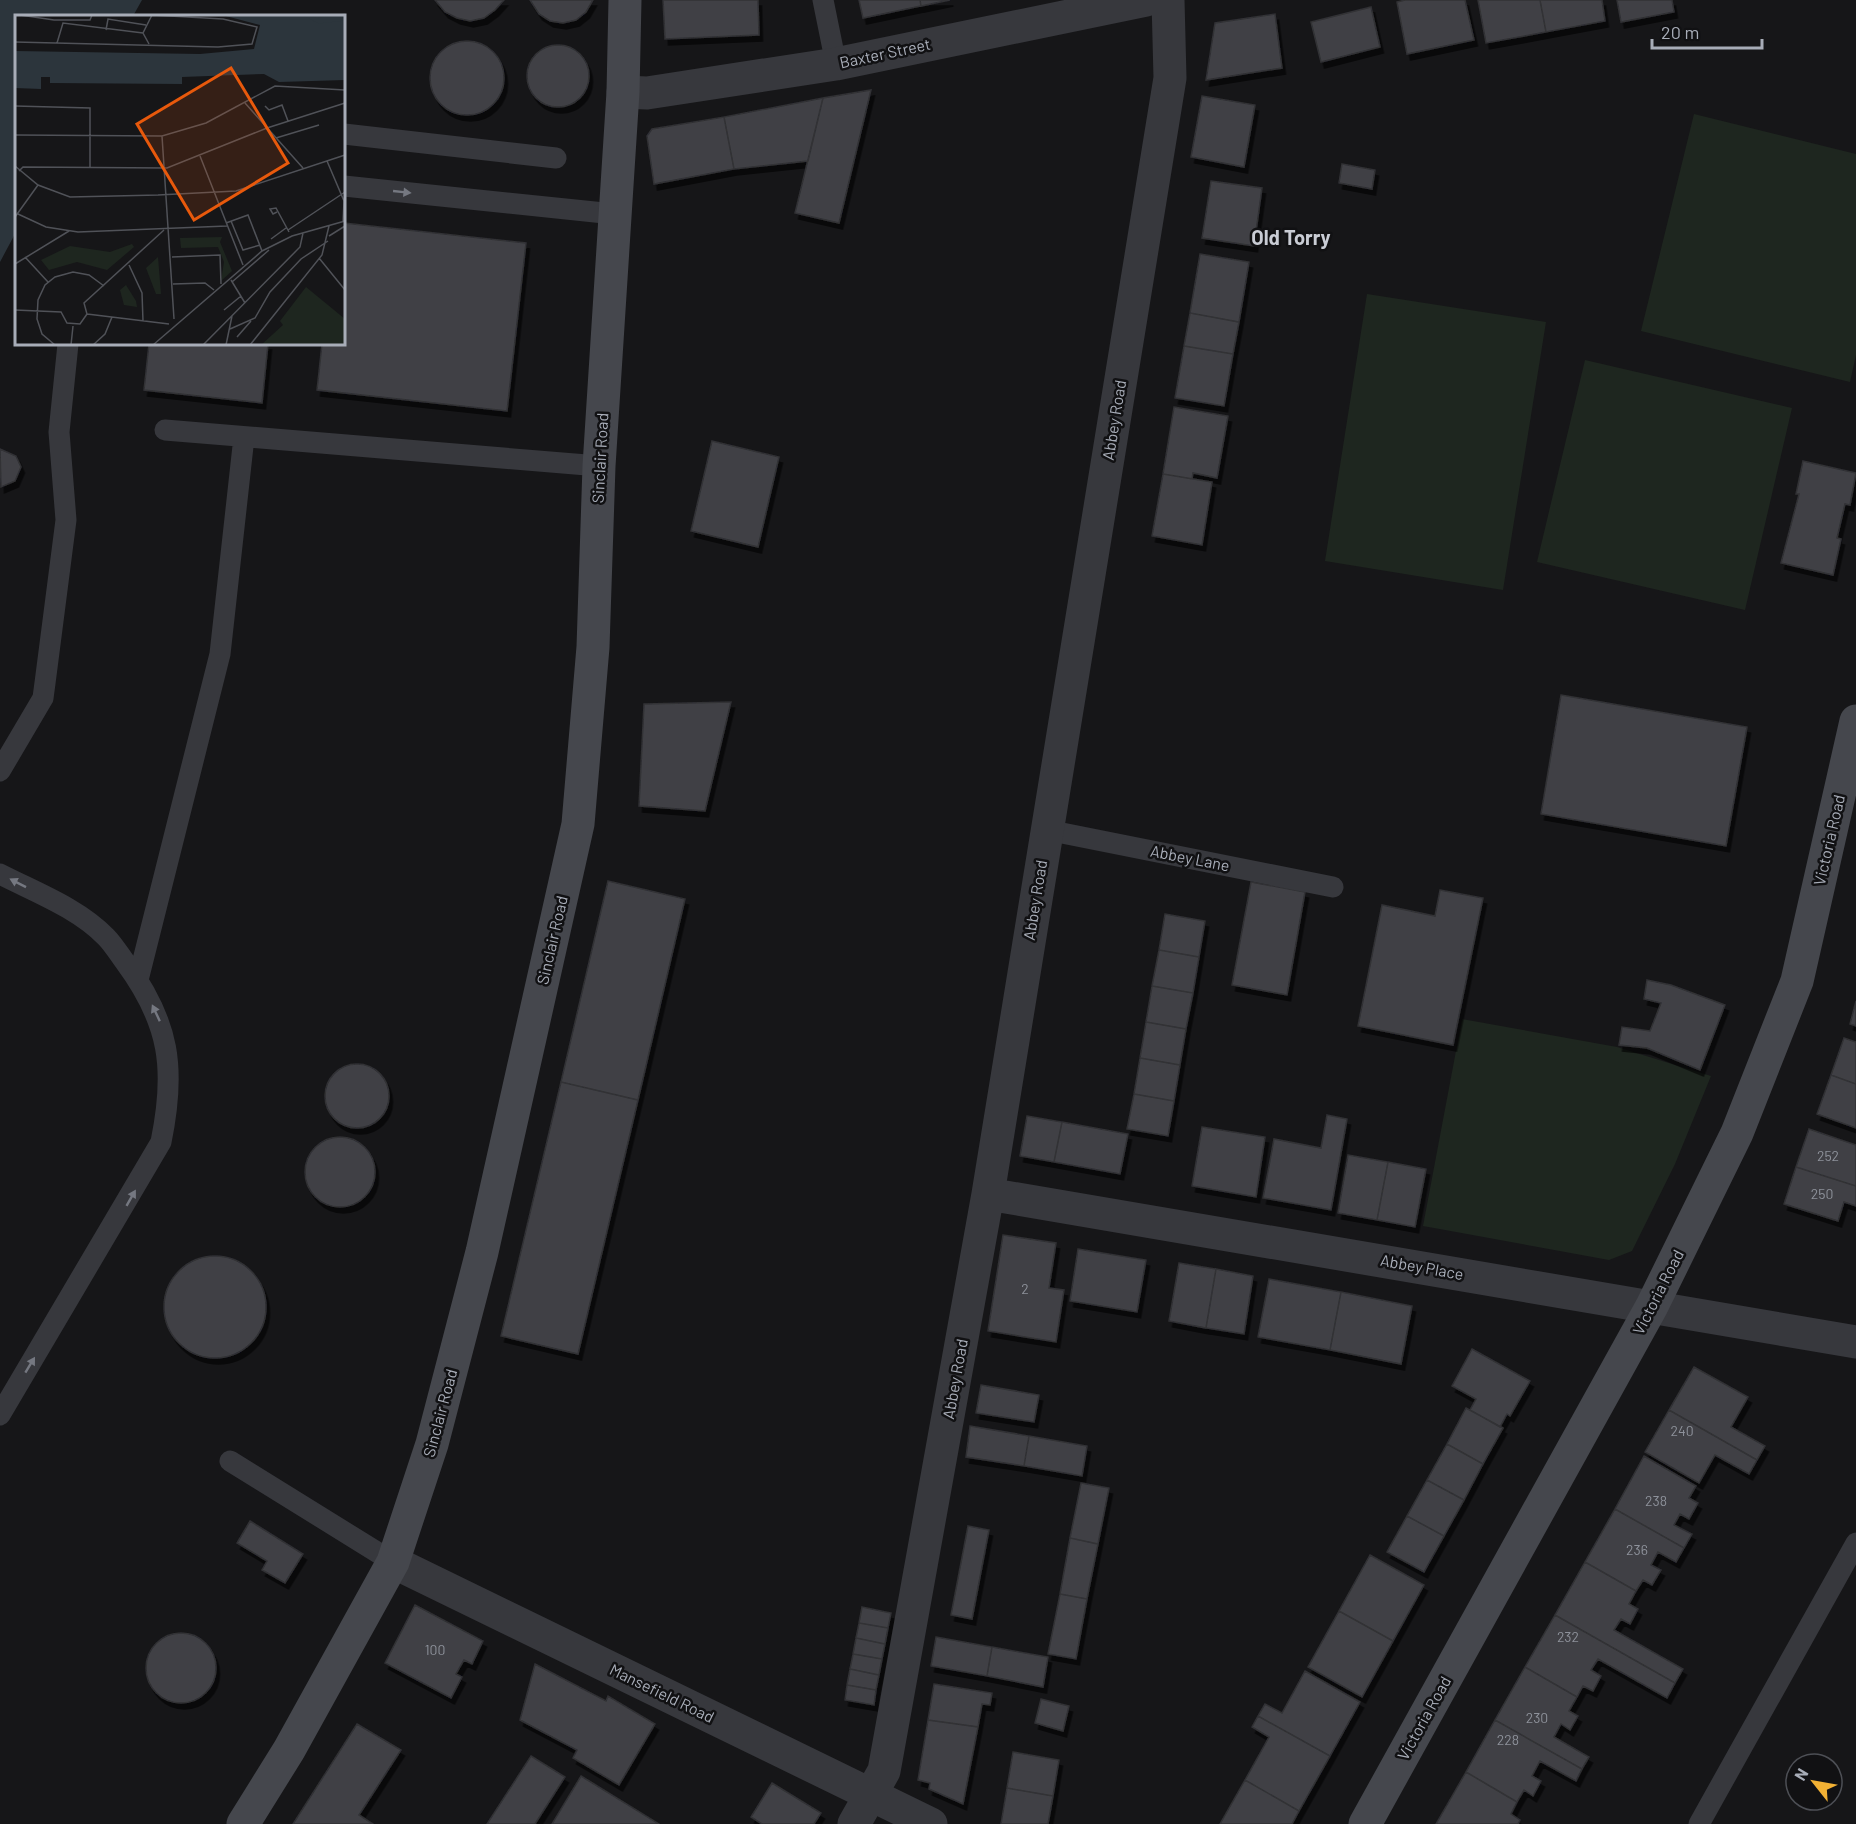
<svg xmlns="http://www.w3.org/2000/svg" width="1856" height="1824" font-family="Barlow,sans-serif">
<style>
.green{fill:#1e261f}
.water{fill:#2c353c}
.building{fill:#404145;stroke:#303034;stroke-width:1.5;filter:url(#shadow)}
.lines{fill:none;stroke-linecap:round;stroke-linejoin:round}
.lane{stroke:#37383d;stroke-width:21}
.street{stroke:#37383d;stroke-width:33}
.secondary{stroke:#45474d;stroke-width:33}
.oneway{fill:#757881}
.labels{text-anchor:middle;stroke-width:5;stroke-linejoin:round;paint-order:stroke}
.number-label{font-size:14px;fill:#8e929b}
.street-label{font-size:16px;fill:#a8adb8;stroke:#111113}
.quarter-label{font-size:20px;font-weight:bold;fill:#c9ccd4;stroke:#111113}
.inset-river{fill:none;stroke:#2c353c;stroke-width:3}
.inset-road{fill:none;stroke:#505258;stroke-width:1.5}
.view{fill:#e8590c;fill-opacity:0.15;stroke:#e8590c;stroke-width:3}
.inset-edge{fill:none;stroke:#a8adb8;stroke-width:3}
</style>
<defs>
<filter id="shadow"><feDropShadow dx="3.5" dy="6" stdDeviation="0" flood-color="#0009"/></filter>
</defs>
<rect width="100%" height="100%" fill="#161618"/>
<path class="green" d="M1694 114 1856 154V355L1850 382 1641 331Z
M1367 294 1546 322 1503 590 1325 561Z
M1585 360 1792 408 1745 610 1537 562Z
M1462 1019 1617 1047 1711 1076 1675 1164 1632 1251 1609 1260 1423 1226Z"/>
<path class="water" d="M0 0H142L133 16H16V232L0 262Z"/>
<path class="building" d="M435 0H504L495 10 484 18 470 21 457 18 445 12Z
M530 0H593L586 12 576 20 563 23 550 21 539 14Z
M663 0H758L759 35 665 39Z
M859 0H920L921 6 863 18Z
M920 0H950L921 6Z
M1405 0H1465L1474 40 1407 54 1397 2Z
M1478 0H1540L1546 32 1486 43Z
M1540 0H1602L1605 21 1546 32Z
M1617 0H1672L1674 12 1621 22Z
M1371 7 1380 47 1321 62 1311 22Z
M1275 14 1282 68 1206 80 1215 23Z
M430 78a37 37 0 1 1 74 0a37 37 0 1 1-74 0Z
M527 76a31 31 0 1 1 62 0a31 31 0 1 1-62 0Z
M871 90 839 223 795 213 823 98Z
M1202 96 1255 105 1244 167 1191 157Z
M823 98 808 161 734 169 724 117Z
M724 117 734 169 654 184 647 136 652 129Z
M1342 164 1375 170 1372 189 1339 183Z
M1211 181 1262 188 1254 246 1202 238Z
M344 223 526 243 507 411 317 390 322 344H344Z
M1200 254 1249 262 1239 322 1190 313Z
M1190 313 1239 322 1233 354 1184 346Z
M149 344H268L262 403 144 390Z
M1184 346 1233 354 1224 406 1175 398Z
M1174 407 1228 416 1217 478 1193 473 1192 479 1163 474Z
M712 441 779 457 758 547 691 531Z
M0 449 16 456 21 467 15 481 1 487Z
M1803 461 1856 473 1850 505 1845 504 1837 538 1841 539 1833 575 1781 563 1799 494H1796Z
M1163 474 1212 482 1202 545 1152 536Z
M1561 695 1747 727 1726 846 1541 814Z
M731 702 705 811 639 806 644 704Z
M608 881 685 899 638 1100 561 1082Z
M1251 882 1305 892 1287 995 1232 985Z
M1440 890 1483 898 1453 1045 1358 1026 1382 905 1435 916Z
M1165 914 1205 921 1199 957 1159 950Z
M1159 950 1199 957 1193 993 1152 986Z
M1647 980 1671 985 1725 1005 1700 1070 1647 1048 1619 1045 1622 1027 1650 1031 1661 1003 1644 999Z
M1152 986 1193 993 1186 1029 1146 1022Z
M1856 1001V1026L1850 1024Z
M1146 1022 1186 1029 1180 1065 1140 1058Z
M1844 1038 1856 1042V1084L1831 1075Z
M1140 1058 1180 1065 1174 1101 1134 1094Z
M325 1096a32 32 0 1 1 64 0a32 32 0 1 1-64 0Z
M1831 1075 1856 1084V1128L1817 1114Z
M561 1082 638 1100 578 1354 501 1336Z
M1134 1094 1174 1101 1168 1136 1127 1129Z
M1327 1115 1347 1119 1331 1210 1263 1198 1274 1139 1321 1148Z
M1027 1116 1062 1122 1054 1162 1020 1156Z
M1062 1122 1128 1134 1120 1174 1054 1162Z
M1202 1127 1265 1137 1256 1197 1192 1186Z
M1809 1129 1856 1145V1186L1796 1167Z
M305 1172a35 35 0 1 1 70 0a35 35 0 1 1-70 0Z
M1348 1155 1388 1162 1377 1220 1338 1213Z
M1388 1162 1426 1169 1415 1227 1377 1220Z
M1796 1167 1856 1186V1206L1844 1202 1838 1221 1784 1204Z
M1003 1235 1056 1243 1049 1288 1064 1290 1056 1342 988 1331Z
M1078 1249 1146 1260 1137 1312 1070 1301Z
M164 1307a51 51 0 1 1 102 0a51 51 0 1 1-102 0Z
M1179 1263 1216 1269 1206 1328 1169 1321Z
M1216 1269 1253 1276 1244 1334 1206 1328Z
M1269 1279 1341 1292 1330 1350 1258 1337Z
M1341 1292 1412 1306 1401 1364 1330 1350Z
M1472 1349 1530 1381 1510 1416 1507 1414 1500 1427 1470 1410 1476 1399 1452 1386Z
M1694 1367 1748 1397 1731 1427 1765 1446 1757 1460 1669 1410Z
M981 1385 1039 1395 1034 1422 976 1413Z
M1466 1408 1503 1428 1483 1464 1447 1444Z
M1669 1410 1757 1460 1749 1474 1715 1455 1699 1483 1645 1452Z
M970 1426 1029 1436 1024 1466 966 1457Z
M1029 1436 1087 1446 1082 1476 1024 1466Z
M1447 1444 1483 1464 1464 1500 1427 1480Z
M1644 1456 1696 1486 1689 1498 1698 1503 1689 1519 1680 1514 1674 1525 1692 1534 1684 1548 1615 1509Z
M1427 1480 1464 1500 1444 1536 1407 1516Z
M1081 1483 1109 1488 1098 1544 1070 1538Z
M1615 1509 1684 1548 1676 1562 1658 1552 1651 1565 1661 1570 1652 1585 1643 1580 1636 1591 1585 1562Z
M1407 1516 1444 1536 1424 1572 1387 1552Z
M250 1521 303 1554 285 1583 262 1570 267 1561 237 1543Z
M968 1526 989 1530 972 1619 951 1615Z
M1070 1538 1098 1544 1087 1599 1060 1594Z
M1370 1555 1424 1585 1393 1641 1339 1611Z
M1585 1562 1636 1591 1629 1604 1638 1609 1630 1624 1621 1619 1614 1630 1683 1669 1675 1683 1555 1615Z
M1060 1594 1087 1599 1076 1659 1048 1654Z
M415 1605 483 1641 472 1664 464 1660 456 1674 462 1677 451 1698 385 1663Z
M862 1607 891 1613 888 1628 859 1623Z
M1339 1611 1393 1641 1362 1697 1308 1667Z
M1555 1615 1675 1683 1667 1698 1598 1659 1591 1670 1601 1676 1593 1691 1583 1686 1577 1697 1525 1667Z
M859 1623 888 1628 885 1644 856 1638Z
M146 1668a35 35 0 1 1 70 0a35 35 0 1 1-70 0Z
M936 1637 992 1647 987 1676 931 1666Z
M856 1638 885 1644 882 1659 853 1654Z
M992 1647 1048 1657 1043 1687 987 1676Z
M853 1654 882 1659 879 1675 850 1669Z
M535 1664 606 1701 608 1696 655 1724 619 1785 573 1758 577 1750 520 1720Z
M1525 1667 1577 1697 1569 1711 1578 1716 1570 1730 1561 1724 1554 1737 1589 1757 1582 1769 1495 1720Z
M850 1669 879 1675 876 1690 847 1685Z
M1305 1671 1360 1702 1330 1756 1258 1716 1265 1704 1282 1713Z
M934 1684 992 1693 990 1705 982 1704 978 1727 928 1720Z
M847 1685 876 1690 874 1705 845 1700Z
M1041 1699 1069 1706 1063 1731 1035 1723Z
M1258 1716 1330 1756 1299 1811 1245 1780 1269 1737 1252 1727Z
M928 1720 978 1727 963 1804 929 1789 930 1783 918 1780Z
M1495 1720 1582 1769 1576 1781 1540 1761 1532 1776 1541 1781 1533 1796 1524 1790 1517 1802 1466 1772Z
M357 1724 401 1750 359 1815 373 1824H293Z
M1013 1752 1059 1760 1053 1796 1007 1788Z
M531 1756 565 1777 535 1824H487Z
M1466 1772 1517 1802 1511 1814 1520 1820 1518 1824H1436Z
M581 1776 659 1824H552Z
M1245 1780 1299 1811 1292 1824H1220Z
M772 1783 821 1813 814 1824H762L751 1817Z
M1007 1788 1053 1796 1048 1824H1001Z"/>
<g class="lines">
<path class="lane" d="M823 0 836 64
M344 134 556 158
M344 186 614 214
M165 430 599 466
M0 771 43 698 45 683 66 520 59 432 68 344
M1047 830 1333 887
M0 874C35 892 78 908 106 937 113 944 119 954 125 962 170 1023 176 1069 161 1142L0 1415
M138 980 220 654 244 437
M230 1461 393 1562
M1699 1824 1856 1543"/>
<path class="street" d="M623 92 647 93 836 64 1146 0
M988 1194 1856 1342
M393 1562 931 1824
M854 1824 884 1771 988 1194 1170 78 1168 0"/>
<path class="secondary" d="M243 1824 289 1750 393 1562 432 1444 482 1252 578 824 593 647 599 466 623 92 625 0
M1365 1824 1652 1306 1737 1133 1797 981 1856 721"/>
</g>
<defs><path id="oneway-solid" d="M-6-.8H1V-3.2L6.5 0L1 3.2V.8H-6Z" transform="scale(1.5)"/></defs>
<g class="oneway">
<use href="#oneway-solid" transform="translate(402 192) rotate(6)"/>
<use href="#oneway-solid" transform="translate(18 883) rotate(-153)"/>
<use href="#oneway-solid" transform="translate(156 1013) rotate(-115)"/>
<use href="#oneway-solid" transform="translate(131 1198) rotate(-60)"/>
<use href="#oneway-solid" transform="translate(30 1365) rotate(-59)"/>
</g>
<g class="labels">
<g class="number-label">
<text x="1828" y="1161">252</text>
<text x="1822" y="1199">250</text>
<text x="1025" y="1294">2</text>
<text x="1682" y="1436">240</text>
<text x="1656" y="1506">238</text>
<text x="1637" y="1555">236</text>
<text x="1568" y="1642">232</text>
<text x="435" y="1655">100</text>
<text x="1537" y="1723">230</text>
<text x="1508" y="1745">228</text>
</g>
<g class="street-label">
<text transform="translate(885 53) rotate(-12)" y="6">Baxter Street</text>
<text transform="translate(1114 420) rotate(-81)" y="6">Abbey Road</text>
<text transform="translate(600 458) rotate(-87)" y="6">Sinclair Road</text>
<text transform="translate(1829 840) rotate(-77)" y="6">Victoria Road</text>
<text transform="translate(1190 858) rotate(11)" y="6">Abbey Lane</text>
<text transform="translate(1035 900) rotate(-81)" y="6">Abbey Road</text>
<text transform="translate(552 940) rotate(-77)" y="6">Sinclair Road</text>
<text transform="translate(1422 1267) rotate(10)" y="6">Abbey Place</text>
<text transform="translate(1658 1292) rotate(-63)" y="6">Victoria Road</text>
<text transform="translate(955 1379) rotate(-80)" y="6">Abbey Road</text>
<text transform="translate(440 1413) rotate(-75)" y="6">Sinclair Road</text>
<text transform="translate(662 1693) rotate(26)" y="6">Mansefield Road</text>
<text transform="translate(1424 1718) rotate(-61)" y="6">Victoria Road</text>
</g>
<g class="quarter-label">
<text x="1291" y="245">Old Torry</text>
</g>
</g>
<g transform="translate(15 15)">
<rect width="330" height="330" fill="#161618"/>
<path d="M207 222 205 227 217 256 206 266 209 247 203 232 166 233 165 223ZM117 229 119 232 92 255 62 247 34 255 26 245 55 231 95 237ZM143 242 146 279H141L131 253ZM111 270 121 286 122 292 109 290 105 275ZM291 272 330 304V330H246L268 310 265 306Z" fill="#1e261f"/>
<path d="M207 0H330V65L264 67 249 59 167 62V69L35 68V62H26V74L0 73V36L185 39 239 34 245 10Z" fill="#2c353c"/>
<path class="inset-river" d="M290 0 304 7 330 4M292 0 304 6 330 2M304 4 330 0"/>
<path class="inset-road" d="M5 0 39 5H75L77 0M91 15 93 4 131 10M0 27 203 32 237 29 242 12 208 4 137 0 128 18 134 29M42 28 48 8 128 18M230 88 288 153M0 91 75 93V153M250 91 254 95 267 90 273 106M0 120 147 121 191 108 260 71 330 75M147 121 159 304M261 123 304 110M185 141 228 250M312 146 329 186 328 207M0 151 23 170 55 182 143 180 221 176 330 140M4 156 8 152 152 153 252 113 330 88M262 197 258 199 255 194 261 193 274 217M3 199 31 212 63 217 212 211M0 202 23 170M216 206 228 235 245 230M211 208 233 200 247 236M273 215 330 177M314 221 330 211M256 224 271 213M10 242 33 267M157 242 205 240 206 269M304 243 330 275M0 249 54 216M114 250 127 278 128 306M216 265 230 288M217 267 254 235M158 269 190 268 199 275M0 295 46 297 52 308 65 309 72 299 69 288 149 215M209 295 226 281M72 299 154 309M215 314 240 303 255 277 286 244 313 226M222 322 236 306M40 330 27 319 22 304 23 285 30 270 40 262 58 257 74 260 89 271M56 330 58 311M78 330 90 319 97 302M138 330 247 236 277 221 330 206M188 330 285 232 288 218M211 330 217 301M235 330 307 240 314 211"/>
<path class="view" d="M216 53 273 148 179 205 122 109Z"/>
<rect width="330" height="330" class="inset-edge"/>
</g>
<g transform="translate(1814 1782) rotate(301)"><circle r="28" fill="#111113" stroke="#4d4f55" stroke-width="1.5"/>
<path d="M0-4.5L10 22L0 15L-10 22Z" fill="#f2b134"/>
<text y="-9" font-size="16" font-weight="bold" text-anchor="middle" fill="#a8adb8">N</text>
</g>
<path d="M1652 39v9h110v-9" fill="none" stroke="#a8adb8" stroke-width="3"/>
<text x="1661" y="39" font-size="18" fill="#a8adb8" stroke="#111113" stroke-width="4.5" paint-order="stroke">20 m</text>
</svg>
